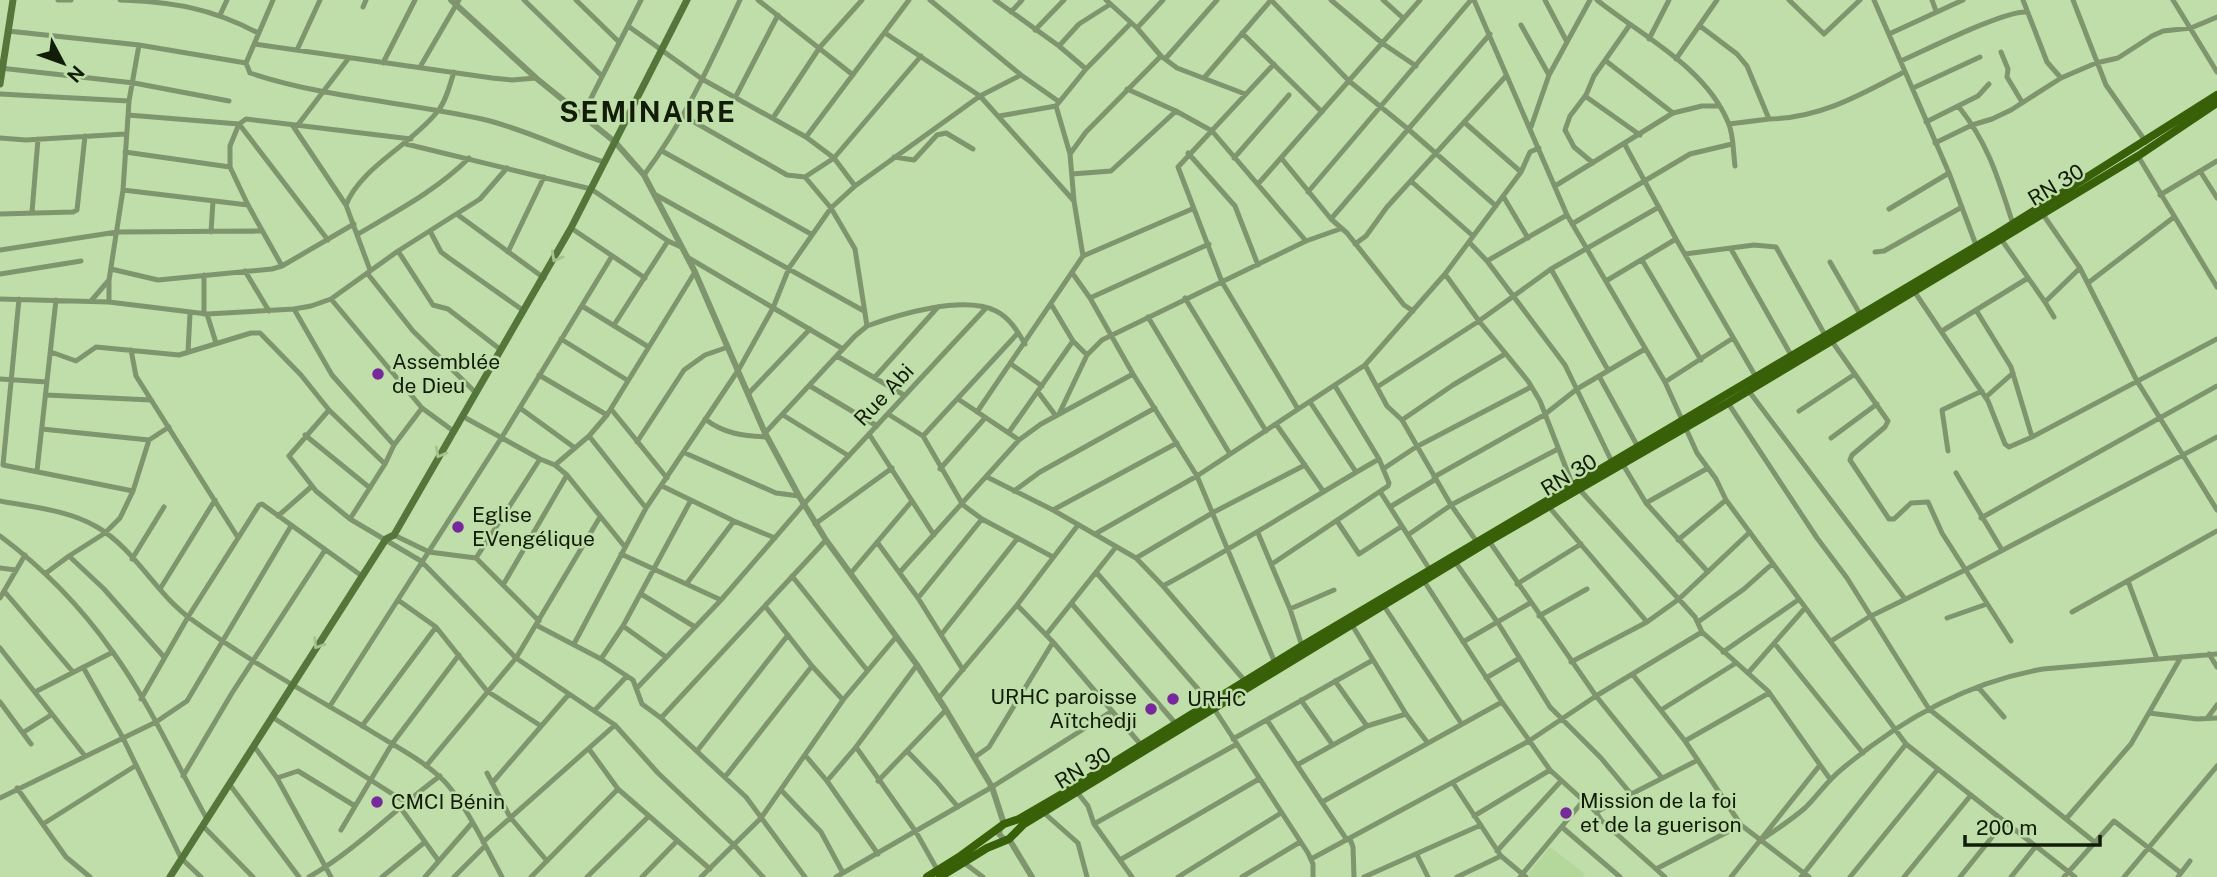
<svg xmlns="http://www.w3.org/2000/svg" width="2217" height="877" font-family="'Public Sans',sans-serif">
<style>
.built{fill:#b4d79b}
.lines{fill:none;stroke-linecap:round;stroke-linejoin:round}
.minor{stroke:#7e956d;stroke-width:5}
.tertiary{stroke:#7e956d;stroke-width:6}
.secondary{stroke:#55763a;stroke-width:7}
.primary{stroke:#376008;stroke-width:8}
.oneway{stroke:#a4c48d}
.poi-dot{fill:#77299b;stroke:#bfdea9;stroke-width:2.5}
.labels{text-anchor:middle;stroke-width:5;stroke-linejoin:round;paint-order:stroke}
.street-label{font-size:21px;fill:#121d09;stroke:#bfdea9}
.poi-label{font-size:21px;fill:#121d09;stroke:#bfdea9;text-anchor:start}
.district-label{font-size:28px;font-weight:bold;letter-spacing:2px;fill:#121d09;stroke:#bfdea9}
</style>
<rect width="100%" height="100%" fill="#bfdea9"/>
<path class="built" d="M1550 847 1585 874 1583 877H1529V873Z"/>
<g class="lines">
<path class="minor" d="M58 0H71
M120 0C173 2 211 8 258 33
M273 0 246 63 250 73C325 98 406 102 482 119 525 129 563 149 604 162
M524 0 602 76
M576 0 619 42
M758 0 853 75
M930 0 1021 75 1058 101
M995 0 1059 46 1086 69
M1106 0 1137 28 1161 56 1177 68 1245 94
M1271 0 1349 81 1408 129 1496 206
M1331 0 1382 43 1416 66
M1383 0 1403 18
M1474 0 1567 215 1665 382 1697 453 1716 479 1726 500 1906 744 2075 877
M1545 0 1567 42
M1597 0C1642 36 1705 67 1728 122 1734 135 1733 152 1735 166
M1789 0 1824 34 1860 0
M1874 0 1949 173 1976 245
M1932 0 1936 11
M2023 0 2047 62 2061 78
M2073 0 2106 85 2146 142
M2173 0 2217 72
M363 7 366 0
M1011 12 1022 0
M220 15 227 0
M1521 25 1549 75
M628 26 702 79 806 137 834 158 855 186
M1700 26 1737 54 1747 66 1769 119 1729 124
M1137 28 1163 0
M1035 30 1064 0
M8 31 139 45 246 63
M885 33 980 96 1074 201
M1242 33 1322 112
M1889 34 1963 0
M1649 39 1669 0
M254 44 492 78 512 80 536 78
M1059 46 1079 24 1109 5
M297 50 320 0
M2001 52 2008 69 2007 77 2022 102
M1166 58 1217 0
M1676 59 1717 0
M1606 61 1673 113
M1901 61C1926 50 2005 10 2027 12
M383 63 415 0
M1274 64 1178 167 1222 282 1298 409
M420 67 459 0
M0 68 134 83 229 101
M1204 78 1271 0
M1913 88 1980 57
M1127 89 1176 111 1212 131 1306 241
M0 94 129 101
M1585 96 1640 135
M735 98 778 15
M1959 107C1989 145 1998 178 2013 224
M583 114 641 0
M128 115 239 124 246 119 411 139
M682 115 787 175 805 177 831 208 855 249 867 326 855 336 765 433
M999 116 1056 106
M773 118 820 47 862 0
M1769 119C1821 118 1860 95 1904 72
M1464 122 1521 172
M1926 122 1978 96 1989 84
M239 124 230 146V167L248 205 282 266
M239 124 328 240
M293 126 346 205 370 270
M297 126 348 59
M1531 127 1549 75 1590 0
M806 137 909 0
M0 138 26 140 125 134
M1624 143 1676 239 1756 377
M1935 143 1972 125 1992 119 2011 110 2061 78 2096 63 2118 58 2152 36 2163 31 2191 28 2217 17
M406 144 591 189 668 241 681 247
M662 151 811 234
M125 152 230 167
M1188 153 1235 206 1258 265
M1070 154 1086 132 1161 56
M2138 156 2217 287
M894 157 914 160 937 135 946 133 973 149
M1234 158 1289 95
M1282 159 1331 219 1347 233 1404 305 1413 311
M1593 163 1574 147 1565 130 1570 116 1586 95 1594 76 1629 26
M2200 171 2217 198
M1072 174 1111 171 1176 111
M644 175C684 122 712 60 740 0
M805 177 834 158 921 56
M1412 182 1473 236
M1258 184 1420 0
M1555 186 1673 113 1702 106H1718
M123 190 248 205
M1308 192 1471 0
M656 195 864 311
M2160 195 2217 161
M1503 196 1528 238
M346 205C360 168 412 144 437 112 446 102 450 84 454 72
M1889 209 1949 173
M32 212 38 139
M2042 213 2080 268 2137 381 2217 510
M0 214 73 212 77 210 85 136
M458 215 544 278
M1331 219 1490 34
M1572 224 1690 154 1732 144
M571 228 645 278
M430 231 441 252 449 258 524 311
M211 232 213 201
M358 234C397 211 437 190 469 158
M2001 239 2045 302 2080 268
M1469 242 1487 261 1565 365 1612 462
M1355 244 1366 236 1387 207 1506 76
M1731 249 1791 355
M0 250 117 232 262 231
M398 251 433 305 448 309 501 350
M508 252 544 177
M1875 252 1884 251 1962 207
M1685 254 1754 245 1776 247 1825 335
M1083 256 1074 201 1070 154 1056 106 1086 69 1131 23
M687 257 843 349
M1642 260 1701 360
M1487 261 1567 215
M1830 262 1860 314
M111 269 158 280 272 269 282 266 354 224
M1551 269 1608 370
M245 271 269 311
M367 273 413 331 475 392
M0 274 81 261
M1073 274 1090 298 1133 374 1197 476 1275 663
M1445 274 1479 321 1528 381 1540 401 1573 486
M204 275V314
M1606 281 1676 239
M2088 283 2174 217
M1914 291 1988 401 2005 444 2009 447 2032 437 2217 339
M1090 298 1209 244
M1185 298 1266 431
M0 299 109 302 207 314 294 309 311 306 331 299 398 251 480 199 507 168
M331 299 422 408 452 430
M91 301 109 280
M109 302V280L123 190 129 101 139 45
M2045 302 2054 317
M1051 304 1073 341 1087 355
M582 306 647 346
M294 309 332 375 394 445
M1976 310 2011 367 2032 437
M207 314 216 343
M1148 317 1230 454
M614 325 668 241
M867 326C900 314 963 295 996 311 1010 318 1018 332 1025 344
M1942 331 2028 278
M561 339 627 380
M1831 340 1888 421 1885 427 1852 455 1850 460 1889 519H1894L1911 503 1928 502 1942 533 2011 641
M131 350 136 376 237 536
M51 352 76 361 96 347 179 355 251 333H260L301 375 329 410 385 464
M188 352 190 314
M837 356 904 395
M1011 364 1042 386
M1365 365 1387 406 1402 420 1451 505 1477 542
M539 375 607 415
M1599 376 1638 447
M875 377 938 307
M0 379 47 382
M1665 382 1733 338
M810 386 877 426
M1377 387 1479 321 1551 269 1659 207
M1748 390 1905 599
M1038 392 1056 416
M749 393 810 329
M46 395 151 400
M1986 397 2013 373
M958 399 1019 440
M1310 402 1356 472
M1728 403 1817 538 1847 578 1929 709 2092 840
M520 408 575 448
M611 409 667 478
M329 410 289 456 316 491 350 519 421 561 516 658 615 725 658 773 735 846 763 877
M1799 411 1855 374
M977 412 1083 256 1192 209
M888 414 923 436 963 505 982 519 1053 557
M1059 414 1087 355 1102 340 1306 241 1340 229
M783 415 849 456
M462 416 540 459 555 465 567 475 625 547
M705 419C724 434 744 436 767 437
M1402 420 1453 385 1505 354
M1276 424 1323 491
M42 429 149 440 169 427
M1009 432 1073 341
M869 434 934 535
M305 435 370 488
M589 436 646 508
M923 436 1018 333
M1831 438 1877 404
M637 442 684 370 705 355 728 347
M1948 451 1942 410 1982 391
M685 453 776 493 799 496
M1622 463 1646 503 1708 572
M3 465 19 299
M3 465 133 491
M555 465 589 436 607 415 695 272
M940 469 985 418
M1383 469 1416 447 1531 387
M37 471 56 300
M1956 473 2002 550
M987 477 1053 510 1136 558 1163 586 1245 681
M1434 477 1544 415 1577 389 1645 349
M662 486 734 521 775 538
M1579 489 1695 617 1702 632 1768 691 1830 779
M1014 491 1040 472 1155 408
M1381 493 1430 570
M0 501C32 507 68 510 97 527 134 548 156 594 191 619 247 660 307 693 366 728 391 744 420 758 441 778 462 797 488 851 502 877
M1646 503 1708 468
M1390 507 1436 479
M1549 507 1647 622
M1053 510 1177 443
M278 516 311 487
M1981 518 2217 386
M350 519 385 464 394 445 422 408
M1337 521 1359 554 1402 526
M815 524 892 468
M1258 533 1290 609 1302 646
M1095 534 1197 476 1365 365 1445 274 1521 172 1530 152 1539 148
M394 535 429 552 476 558 539 621
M1408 535 1451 505 1558 449
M0 536C43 568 81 607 112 651 150 703 176 763 207 819
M1678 540 1726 500
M1489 541 1596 696 1662 778
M877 542 918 598 963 670
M621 554 721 600
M69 556 104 589 164 657
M476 558 540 459
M1136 558 1214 512 1305 465
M132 559 164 507
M1456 563 1498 623 1550 707 1601 758 1631 794
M1272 564 1388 486 1389 483 1379 459 1335 386
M0 568 16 570
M900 572 1019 440 1041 424 1133 374
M1096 572 1211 704 1308 853 1313 864V877
M46 573 69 556 105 533 120 518 133 491 149 440
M851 573 912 501
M792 576 867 670
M1424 581 1502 702 1550 770 1596 812 1601 820 1665 877
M2128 581 2157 659
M687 583 734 521
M1517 584 1581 544
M503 585 567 475
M1163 586C1237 546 1306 501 1379 459
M160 589 215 500
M4 591 73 672
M641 594 695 627
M0 598 25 555
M918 598 982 519
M398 600 436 627 487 691 541 726
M1072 604 1176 724
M1017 605 1053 642 1142 746
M765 606 812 666 843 700
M1384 606 1461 723
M1290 609 1334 590
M2072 612 2217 531
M1539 616 1587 589
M1947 618 1987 604
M1698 622 1744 589 1772 564
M536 625 601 659 633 680 642 704 661 718 746 797 805 877
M1352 625 1406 714 1427 742
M623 626 666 657
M941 635 1017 539
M1046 635 1116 547
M1831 641 1869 617 1965 570 2217 437
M1463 642 1530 603
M574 644 646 508 739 369 773 308 789 268 831 208 855 186 980 96 1021 75
M1775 644 1863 753
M0 648 85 756
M1723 652 1798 600
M2209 654 2217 667
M601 659 623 626 691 500
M1571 662 1647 622 1679 599 1750 532
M83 667 123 738 181 858 201 877
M1748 673 1805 608
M1633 675 1685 741 1741 825 1809 877
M1486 678 1518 659
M1335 681 1367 726
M1978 687 2004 717
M637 688 721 600 804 504 986 308
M35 692 113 652
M141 699 188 617 259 505 262 504 362 576
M938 699 1017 605 1078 525
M1301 700 1332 744
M0 702 31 744
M330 706 502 437 612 256
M595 710 627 676
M1661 710 1736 663
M2149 713 2197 719 2217 718
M272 717 405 802
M2208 717 2217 705
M661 718 826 540
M1267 720 1347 840
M362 726 436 627
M24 732 51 715
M1233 739 1373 660
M1685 741 1769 693
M254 746 277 778 331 877
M856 747 916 832 938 871
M589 749 618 789 710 869
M697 751 788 635
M907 751 937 782 958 807
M805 755 827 781 878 854
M975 757 989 747 1053 642
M1297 765 1367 726 1406 714
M426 766 516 658 600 517
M487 773 510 817 547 861
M183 776 232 693 325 550
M725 777 812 666
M277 778 298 771 355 806
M827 781 856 747 917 665
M878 781 946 710
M492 783 569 694
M1453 783 1501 856 1526 877
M230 785 299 877
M17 788 66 857 90 877
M781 790 821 832 843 873
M1077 792 1088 806 1094 824 1132 877
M0 798 156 722 187 701 291 526
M1322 802 1502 702
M400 807 438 860
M1043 812 1078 843 1087 877
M1596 812 1698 760
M1474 816 1550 770
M2066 819 2131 744 2181 657
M43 824 135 766
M1094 824 1237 744
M203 826 253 877
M1563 828 1620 877
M341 830 392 744 459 655
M1350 839 1353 847 1354 877
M1761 840C1776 830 1791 820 1805 808 1818 795 1828 780 1842 769 1899 721 1968 682 2043 669L2217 654
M483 842 615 725
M1497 851 1561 781
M1417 855 1428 877
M1311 859 1529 741 1596 696 1702 632
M1120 860 1259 779
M963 862 983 877
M1656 869 1741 825
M309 877C357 849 395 809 440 776
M382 877 425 842
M425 877 472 823
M454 877 485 846
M531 877 618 789
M587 877 649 816
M642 877 677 841
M701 877 761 818 843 700 896 637
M836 877 992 787 1112 711
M1178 877 1281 813
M1242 877 1300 842
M1364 877 1481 825
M1457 877 1501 856
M1520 877 1583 801
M1731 877 1820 765
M1801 877 1906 744
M1850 877 1938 769
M1904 877 1971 795
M1960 877 2005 821
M2011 877 2036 846
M2064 877 2114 821 2181 873
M2124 877 2217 766
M2178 877 2190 861"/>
<path class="tertiary" d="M451 0 536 78 615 142 644 175 695 272 765 433 799 496 826 540 917 665 946 710 992 787 1004 824 1000 829 999 834 1004 839H1009L1032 877"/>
<path class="secondary" d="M0 84 13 0
M170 877 386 539 394 535 571 228 687 0"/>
<path class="primary" d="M927 877 959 857 1004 824 1019 819 1074 787 1302 646 1997 234 2217 95
M940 877 987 848 1009 839 1024 824 1489 541 1728 403 2001 239 2138 156 2217 103"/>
</g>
<defs><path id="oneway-chevron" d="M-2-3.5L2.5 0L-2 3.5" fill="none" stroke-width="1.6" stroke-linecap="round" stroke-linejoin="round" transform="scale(1.75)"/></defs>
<g class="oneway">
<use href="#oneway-chevron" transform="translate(556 257) rotate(119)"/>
<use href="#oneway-chevron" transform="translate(440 453) rotate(119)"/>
<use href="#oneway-chevron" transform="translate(318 644) rotate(123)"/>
</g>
<g class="poi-dot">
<circle cx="378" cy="374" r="7"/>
<circle cx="458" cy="527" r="7"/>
<circle cx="1173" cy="699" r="7"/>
<circle cx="1151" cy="709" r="7"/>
<circle cx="377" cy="802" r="7"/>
<circle cx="1566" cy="813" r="7"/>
</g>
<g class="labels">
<g class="street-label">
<text transform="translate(2056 185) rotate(-31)" y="7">RN 30</text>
<text transform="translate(884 395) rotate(-47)" y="7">Rue Abi</text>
<text transform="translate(1569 475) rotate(-31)" y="7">RN 30</text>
<text transform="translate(1083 768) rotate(-31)" y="7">RN 30</text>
</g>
<g class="poi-label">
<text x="392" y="369">Assemblée<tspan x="392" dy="24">de Dieu</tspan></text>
<text x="472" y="522">Eglise<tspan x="472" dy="24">EVengélique</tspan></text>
<text x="1137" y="704" text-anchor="end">URHC paroisse<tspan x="1137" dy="24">Aïtchedji</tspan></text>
<text x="1187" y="706">URHC</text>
<text x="1580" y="808">Mission de la foi<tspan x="1580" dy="24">et de la guerison</tspan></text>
<text x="391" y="809">CMCI Bénin</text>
</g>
<g class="district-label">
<text x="648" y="122">SEMINAIRE</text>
</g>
</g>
<g transform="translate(63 63) rotate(131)" stroke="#bfdea9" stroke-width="5" paint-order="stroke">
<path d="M0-5L12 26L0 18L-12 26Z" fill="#121d09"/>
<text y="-10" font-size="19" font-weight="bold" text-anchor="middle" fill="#121d09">N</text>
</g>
<path d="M1965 835v10h135v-10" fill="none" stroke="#121d09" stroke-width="3.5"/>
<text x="1976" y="835" font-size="21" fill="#121d09" stroke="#bfdea9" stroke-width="5" paint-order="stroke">200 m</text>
</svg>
